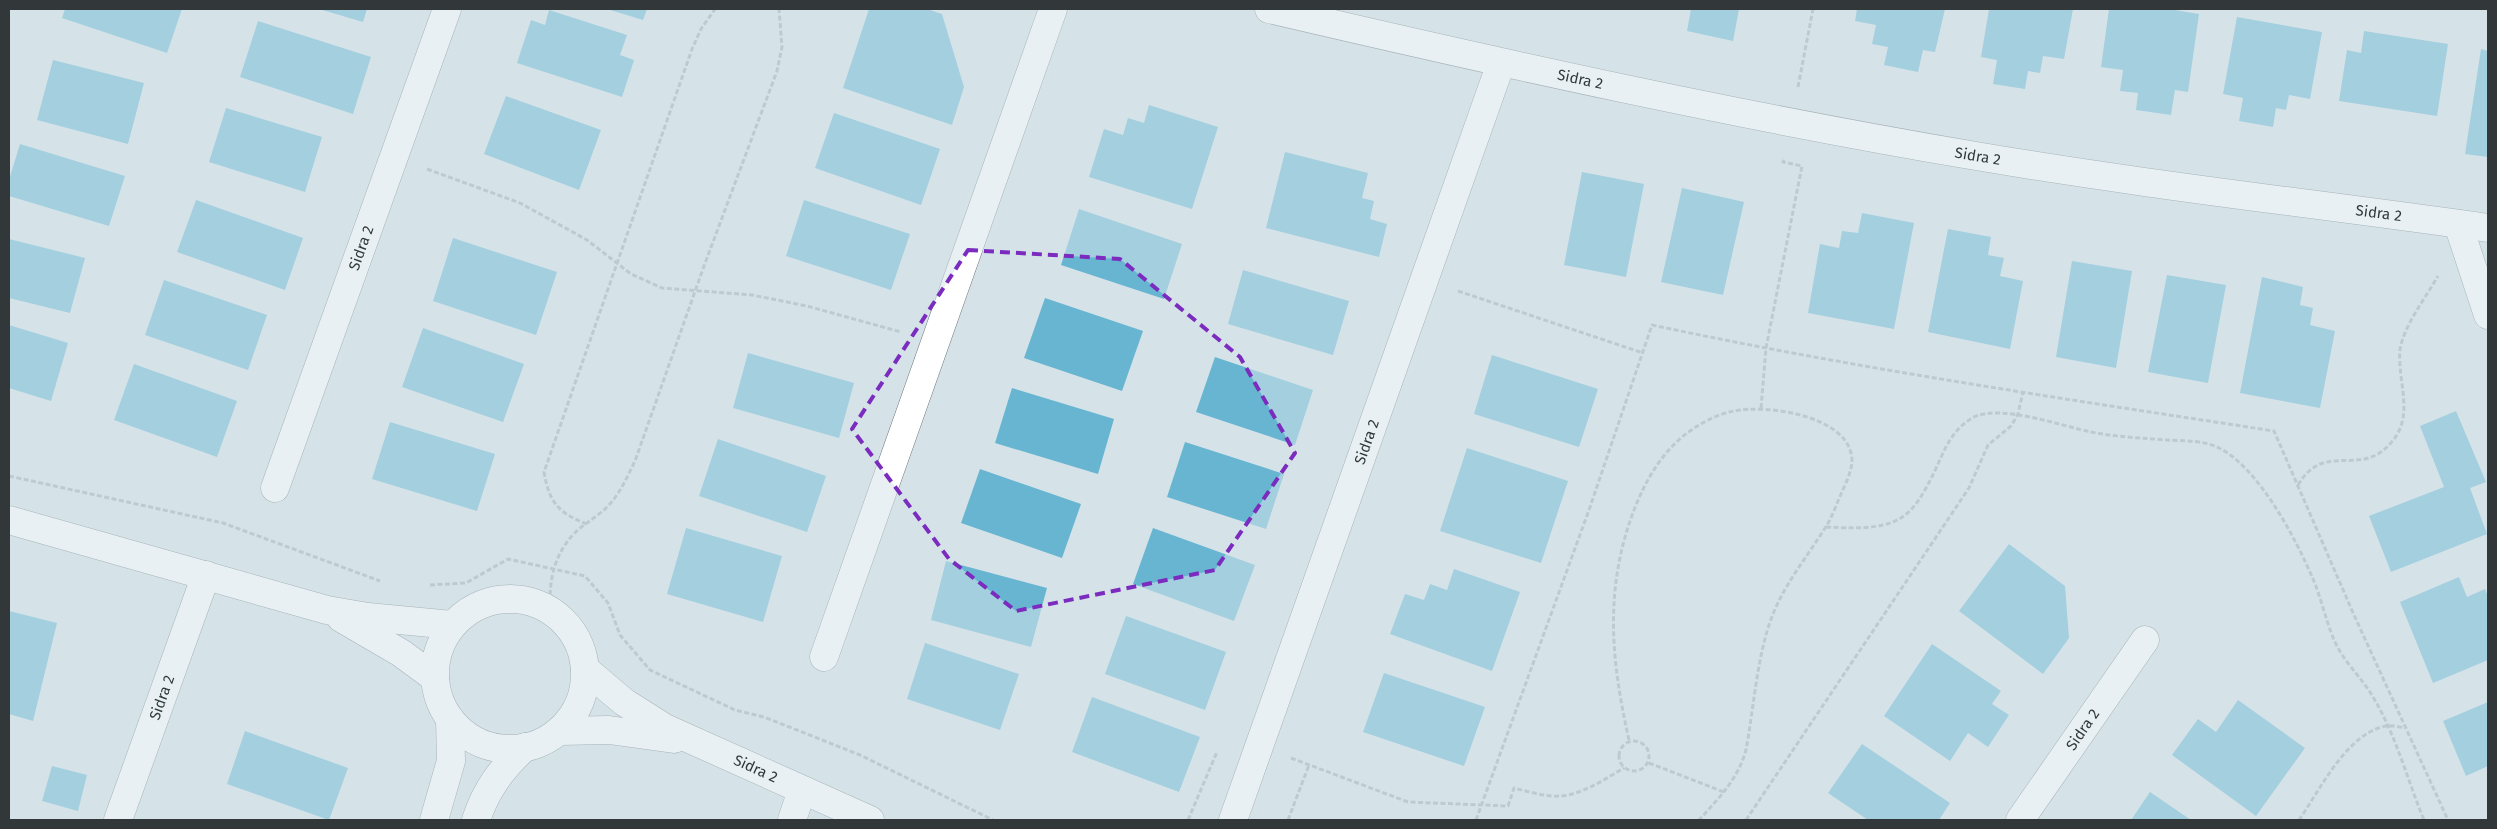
<svg xmlns="http://www.w3.org/2000/svg" width="2497" height="829" font-family="'Fira Sans',sans-serif">
<style>
.building{fill:#68b5d2}
.lines{fill:none;stroke-linecap:round;stroke-linejoin:round}
.street-casing{stroke:#6c787d;stroke-width:29}
.path{stroke:#a1acb1;stroke-width:3;stroke-dasharray:5 2.5;stroke-linecap:butt}
.street{stroke:#fff;stroke-width:28}
.marked{fill:none;stroke:#7b2cbf;stroke-width:4;stroke-dasharray:10 6;stroke-linejoin:round}
.labels{text-anchor:middle;stroke-width:5;stroke-linejoin:round;paint-order:stroke}
.street-label{font-size:15px;fill:#32383a;stroke:#fff}
</style>
<rect width="100%" height="100%" fill="#d5e3e9"/>
<path class="building" d="M65 9H182L167 53 62 18Z
M319 9H367L363 22Z
M607 9H647L643 20Z
M869 9H927L942 14 964 87 952 125 843 88Z
M1691 9H1739L1733 41 1687 31Z
M1857 9H1945L1935 52 1923 50 1918 72 1884 65 1888 47 1872 44 1876 25 1855 21Z
M1989 9H2073L2064 59 2043 56 2040 73 2028 71 2025 89 1993 84 1997 60 1981 57Z
M2109 9H2169L2199 14 2188 92 2175 90 2171 115 2136 110 2138 93 2120 91 2123 70 2101 67Z
M549 10 627 35 620 55 634 60 622 97 517 63 531 20 545 25Z
M2237 17 2322 32 2310 99 2289 95 2286 110 2276 108 2273 127 2239 121 2243 98 2223 94Z
M258 21 371 57 353 114 240 77Z
M2364 31 2448 44 2437 116 2339 101 2347 50 2361 53Z
M2481 49 2488 51V157L2465 154Z
M53 60 144 83 128 144 37 120Z
M506 96 601 130 579 190 484 154Z
M1149 105 1218 127 1192 209 1089 177 1104 129 1123 135 1128 118 1144 123Z
M226 108 322 137 305 192 209 162Z
M834 113 940 149 921 205 815 168Z
M20 144 125 176 109 226 9 196V180Z
M1285 152 1368 173 1362 198 1374 201 1370 219 1387 224 1379 257 1266 228Z
M1582 172 1644 184 1626 277 1564 265Z
M1682 188 1744 202 1723 295 1661 282Z
M196 200 303 238 285 290 177 252Z
M804 200 910 234 891 290 786 256Z
M1079 209 1182 244 1164 299 1061 265Z
M1862 213 1914 223 1894 329 1808 313 1820 244 1839 248 1842 231 1858 233Z
M1948 229 1991 237 1988 255 2004 258 2000 276 2023 281 2010 349 1928 332Z
M453 238 557 272 536 335 433 301Z
M9 239 85 258 70 313 9 298Z
M2072 261 2132 271 2116 368 2056 357Z
M1243 270 1349 301 1333 355 1228 324Z
M2167 275 2226 285 2208 383 2148 372Z
M2262 277 2303 287 2300 305 2313 308 2310 325 2335 331 2320 408 2240 393Z
M164 280 267 315 248 370 145 335Z
M1045 298 1143 331 1122 391 1024 358Z
M9 325 68 343 51 401 9 388Z
M423 328 524 364 503 422 402 387Z
M748 353 854 383 839 438 733 408Z
M1492 355 1598 389 1579 447 1474 414Z
M1215 357 1313 390 1295 445 1196 412Z
M134 364 237 401 217 457 114 420Z
M1012 388 1114 419 1098 474 995 443Z
M2456 411 2486 482 2470 488 2487 534 2391 572 2369 516 2444 487 2420 426Z
M390 422 495 454 477 511 372 479Z
M718 439 826 476 807 532 699 496Z
M1185 442 1284 474 1266 529 1167 497Z
M1467 448 1568 481 1541 563 1440 531Z
M980 469 1081 504 1062 558 961 523Z
M686 528 782 556 763 622 667 594Z
M1153 528 1255 565 1234 621 1133 584Z
M2009 544 2065 586 2069 638 2043 674 1959 611Z
M946 561 1047 588 1031 647 931 620Z
M1454 569 1520 592 1492 671 1390 634 1405 594 1424 600 1430 584 1447 590Z
M2459 577 2467 597 2485 589 2488 597V660L2433 683 2400 602Z
M9 611 57 623 33 721 9 714Z
M1126 616 1226 652 1205 710 1105 674Z
M925 643 1019 674 1000 730 907 699Z
M1932 644 2001 691 1992 704 2009 715 1988 747 1968 733 1950 761 1884 716Z
M1384 673 1485 707 1464 766 1363 732Z
M1092 697 1200 737 1179 792 1072 752Z
M2238 700 2305 748 2256 816 2172 755 2198 719 2216 732Z
M2488 702V766L2466 776 2443 721Z
M245 731 348 768 329 820 227 784Z
M1862 744 1950 803 1939 820H1868L1828 793Z
M52 766 87 775 78 811 42 801Z
M2150 792 2191 820H2131Z"/>
<g class="lines">
<g class="street-casing">
<g id="street">
<path id="s1" d="M1269 9C1504 64 1739 116 1976 156 2146 185 2318 204 2488 228"/>
<path d="M2458 224 2488 315"/>
<path id="s2" d="M275 488 447 9"/>
<path d="M9 520 327 610 368 617 452 625"/>
<circle cx="510" cy="674" r="75"/>
<path d="M341 618 401 653 435 678"/>
<path d="M824 657 1053 9"/>
<path id="s3" d="M585 669 624 702 665 728 870 820"/>
<path d="M559 731 609 730 674 739"/>
<path id="s4" d="M118 820 206 575"/>
<path d="M434 820 451 761 450 720"/>
<path d="M476 820C486 790 501 769 525 747"/>
<path d="M792 820 802 790"/>
<path id="s5" d="M1233 820 1501 63"/>
<path id="s6" d="M2020 820 2145 640"/>
</g>
</g>
<path class="path" d="M1798 87 1813 9
M427 169 520 203 587 240 631 274 662 288 752 295 807 306 901 332
M1458 291 1643 353
M1761 408 1766 348 1802 166 1783 162 1784 157
M9 476 223 523 380 581
M2298 485C2326 438 2362 482 2394 439 2414 413 2397 379 2400 350 2403 327 2426 297 2438 276
M587 524C558 513 549 502 544 472L692 49 701 29 715 9
M1826 527C1903 531 1912 522 1943 453 1950 438 1959 425 1974 417 2001 404 2062 426 2091 432 2116 437 2141 438 2167 440 2183 441 2204 440 2219 448 2259 468 2296 539 2313 579 2322 600 2326 622 2335 642 2344 662 2362 678 2373 697 2396 735 2407 779 2424 820
M430 585 466 583 508 559 585 576 608 603 620 635 650 670 735 710 764 717 860 755 993 820
M550 610C549 583 553 558 571 537 581 525 596 518 607 507 620 494 627 477 635 461L704 266 777 71 782 47 779 9
M1629 740C1611 660 1604 589 1634 510 1645 482 1659 457 1682 437 1697 425 1716 414 1734 411 1767 404 1853 416 1852 462 1851 473 1845 485 1841 494 1836 505 1832 518 1825 528 1807 557 1786 582 1773 614 1757 654 1754 707 1746 750 1738 779 1719 798 1699 820
M1619 756a15 15 0 1 1 30 0a15 15 0 1 1-30 0Z
M1291 758 1408 802 1508 806 1514 788C1526 791 1539 795 1552 796 1578 798 1603 780 1624 768
M1649 763 1724 792
M1188 820 1217 752
M1288 820 1309 765
M1476 820 1589 510 1652 325C1858 369 2066 399 2274 431L2354 615 2448 820
M1746 820 1969 488 1988 445 2011 426 2018 414 2023 392
M2299 820C2320 790 2347 733 2386 726 2392 725 2400 727 2405 728"/>
<use href="#street" class="street"/>
</g>
<path d="M0 0H2497V829H0ZM968 250 1120 259 1240 357 1295 453 1215 570 1016 611 949 559 852 429Z" fill="#d5e3e9" fill-opacity=".55" fill-rule="evenodd"/>
<path class="marked" d="M968 250 1120 259 1240 357 1295 453 1215 570 1016 611 949 559 852 429Z"/>
<g class="labels">
<g class="street-label">
<text dy="5" stroke="none"><textPath href="#s1" startOffset="319">Sidra 2</textPath></text>
<text dy="5" stroke="none"><textPath href="#s1" startOffset="724">Sidra 2</textPath></text>
<text dy="5" stroke="none"><textPath href="#s1" startOffset="1129">Sidra 2</textPath></text>
<text dy="5" stroke="none"><textPath href="#s2" startOffset="255">Sidra 2</textPath></text>
<text dy="5" stroke="none"><textPath href="#s5" startOffset="401">Sidra 2</textPath></text>
<text dy="5" stroke="none"><textPath href="#s4" startOffset="130">Sidra 2</textPath></text>
<text dy="5" stroke="none"><textPath href="#s6" startOffset="110">Sidra 2</textPath></text>
<text dy="5" stroke="none"><textPath href="#s3" startOffset="199">Sidra 2</textPath></text>
</g>
</g>
<rect width="2497" height="829" fill="none" stroke="#32383a" stroke-width="20"/>
</svg>
